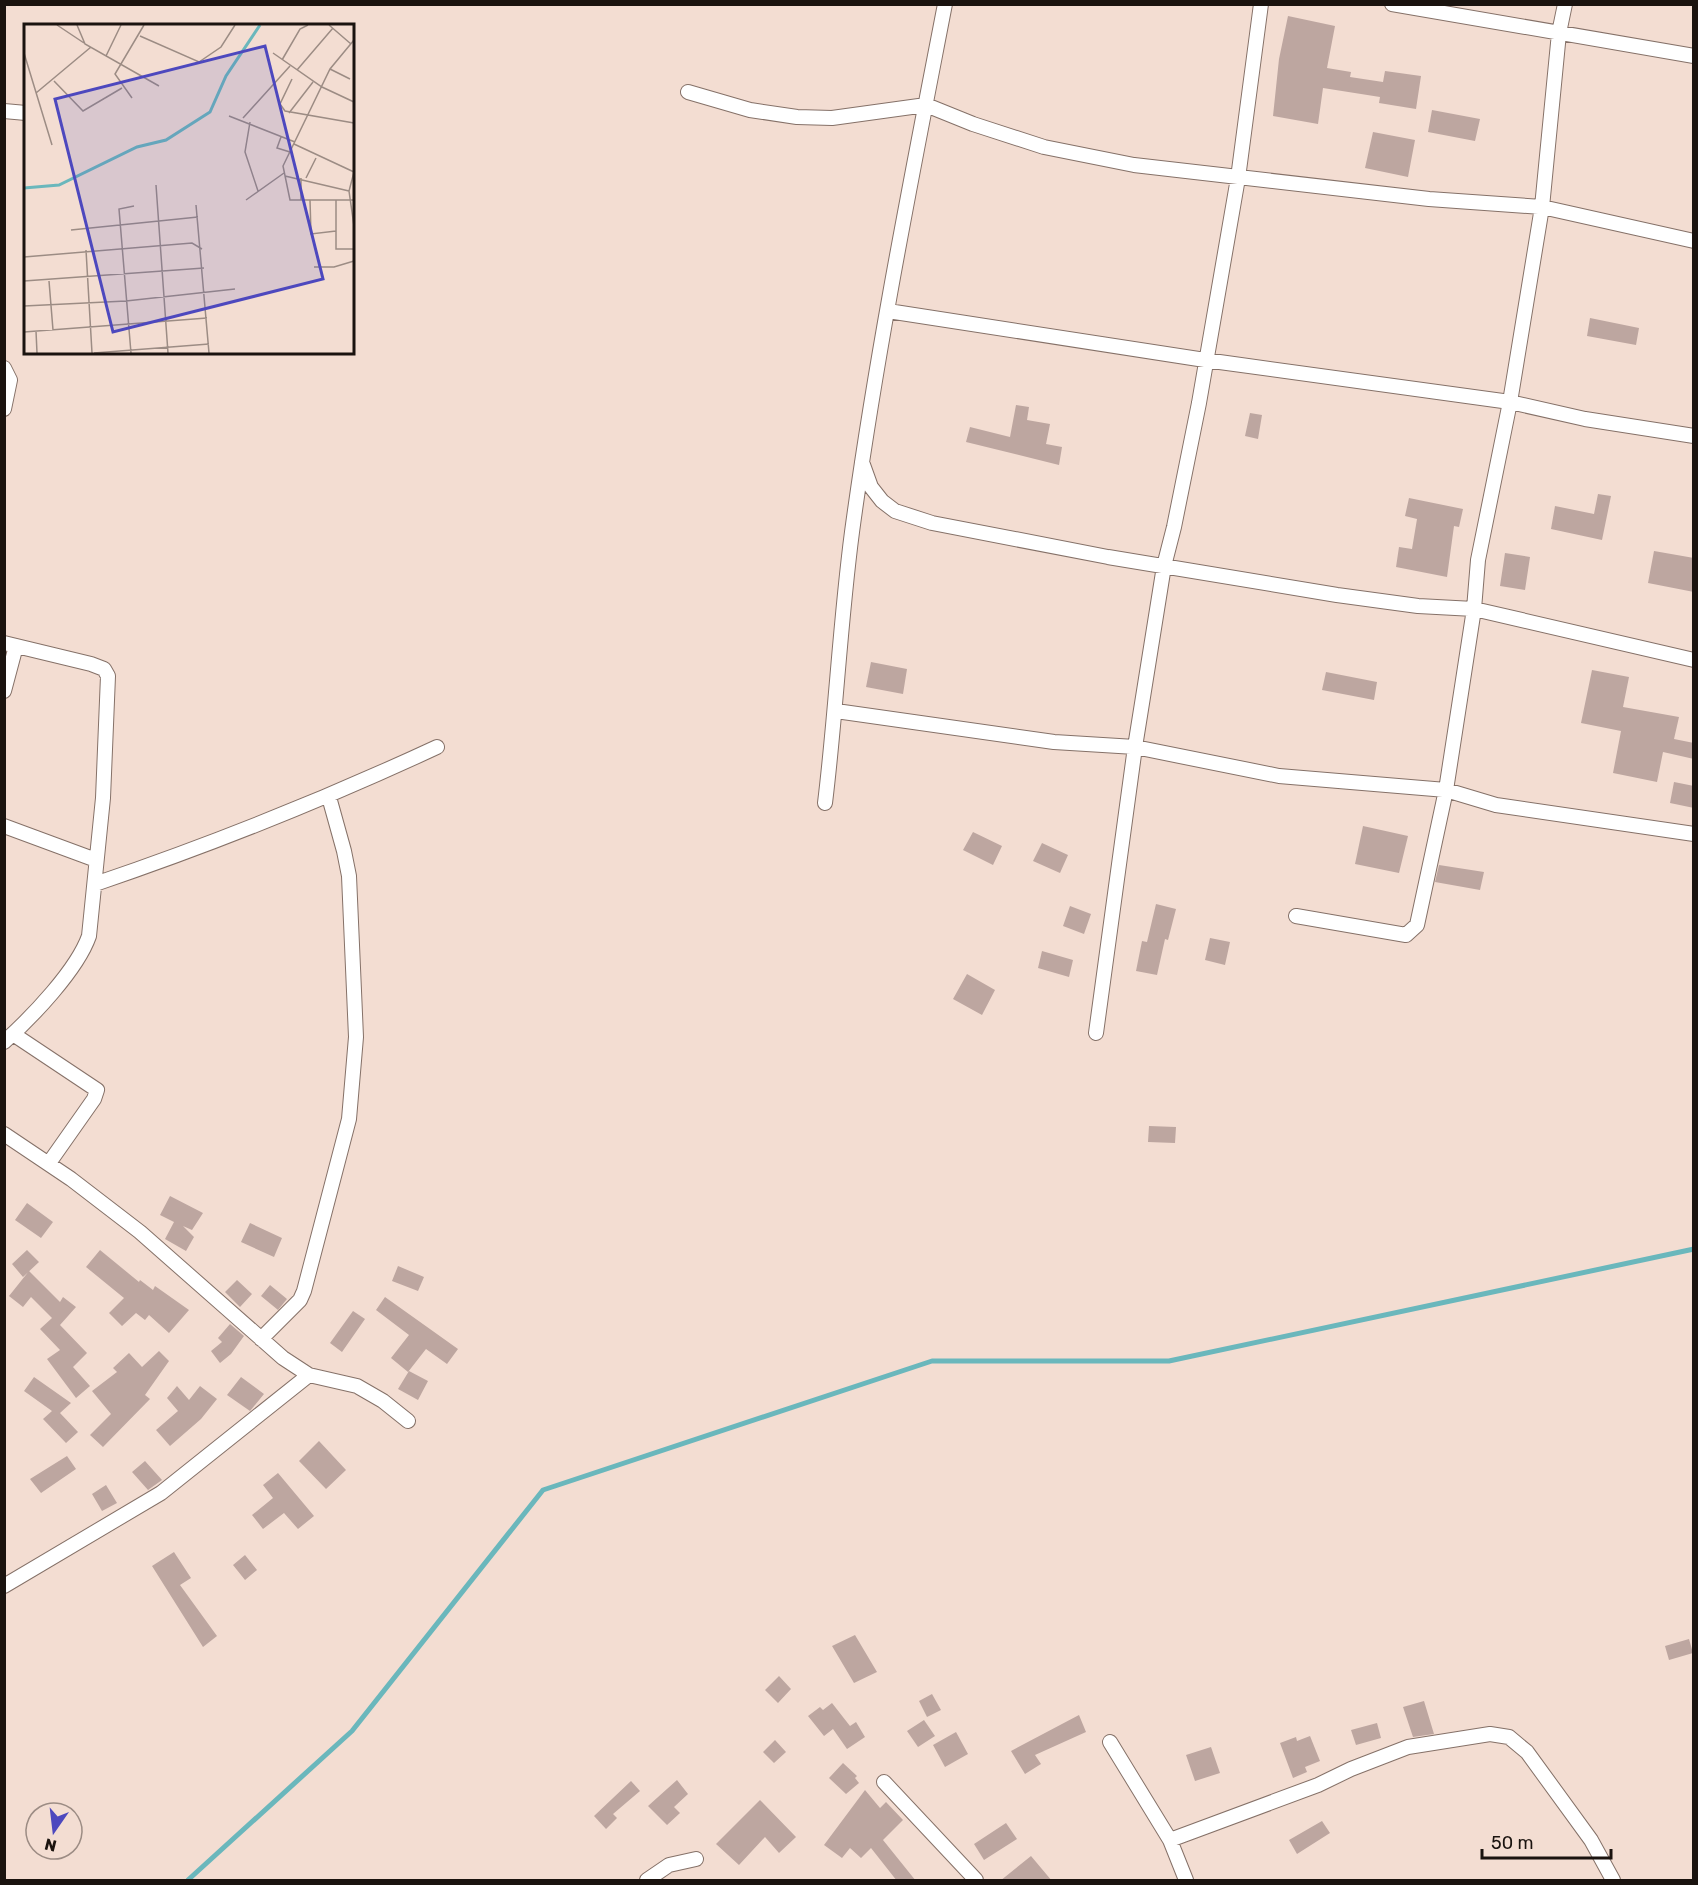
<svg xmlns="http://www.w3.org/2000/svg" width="1698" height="1885" font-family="Rubik,sans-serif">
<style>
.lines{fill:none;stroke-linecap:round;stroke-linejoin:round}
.stream{stroke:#6ab7bc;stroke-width:5}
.building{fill:#bda6a0}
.minor-casing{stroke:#857168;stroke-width:16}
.minor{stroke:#fff;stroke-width:14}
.inset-river{fill:none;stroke:#6ab7bc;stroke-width:3}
.inset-road{fill:none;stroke:#9c8c84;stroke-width:1.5}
.view{fill:#4d48be;fill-opacity:0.15;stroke:#4d48be;stroke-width:3}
.inset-edge{fill:none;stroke:#1a130f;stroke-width:3}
</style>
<rect width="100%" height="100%" fill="#f3ddd2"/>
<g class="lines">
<path class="stream" d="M188 1880 352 1731 543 1490 932 1361H1169L1694 1249"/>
</g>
<path class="building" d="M1288 16 1335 26 1327 68 1351 72 1350 77 1383 82 1385 71 1421 76 1416 109 1379 103 1380 97 1323 88 1318 124 1273 116 1279 59Z
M1432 110 1480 119 1475 141 1428 132Z
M1373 132 1415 140 1408 177 1365 168Z
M1590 318 1639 328 1636 345 1587 336Z
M1016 405 1029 407 1027 420 1050 424 1046 444 1062 447 1059 465 966 442 970 427 1010 437Z
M1250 413 1262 415 1258 439 1245 436Z
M1598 494 1611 496 1602 540 1551 529 1555 506 1594 514Z
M1409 498 1463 509 1459 527 1454 526 1447 577 1396 567 1399 547 1412 549 1417 519 1405 516Z
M1654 551 1694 558V592L1648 583Z
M1505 553 1530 557 1525 590 1500 586Z
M871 662 907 669 903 694 866 687Z
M1592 670 1629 677 1623 707 1679 717 1674 739 1694 743V759L1663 752 1657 782 1613 773 1621 731 1581 723Z
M1326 672 1377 682 1374 700 1322 690Z
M1674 782 1694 786V808L1670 803Z
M1363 826 1408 836 1399 873 1355 864Z
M973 832 1002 846 993 865 963 850Z
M1042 843 1068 855 1060 873 1033 861Z
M1439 865 1484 872 1480 890 1435 882Z
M1156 904 1176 909 1168 940 1165 939 1157 975 1136 971 1142 941 1147 942Z
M1070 906 1091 914 1084 934 1063 926Z
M1210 938 1230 942 1225 965 1205 960Z
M1042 951 1073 960 1069 977 1038 968Z
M967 974 995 990 982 1015 953 999Z
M1149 1126 1176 1127 1175 1143 1148 1142Z
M170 1196 203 1213 192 1230 183 1226 194 1237 186 1251 165 1239 174 1222 160 1215Z
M27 1203 53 1222 41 1238 15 1220Z
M250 1223 282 1238 274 1257 241 1242Z
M27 1250 39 1262 23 1277 12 1264Z
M100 1250 139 1282 140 1280 153 1290 155 1286 189 1310 169 1333 149 1315 145 1320 136 1313 122 1326 109 1313 124 1298 86 1267Z
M398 1266 424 1277 418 1291 392 1281Z
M29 1271 60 1302 63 1297 76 1307 60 1325 87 1353 73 1367 90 1386 76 1398 47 1359 60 1350 40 1329 52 1318 31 1297 23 1307 9 1296Z
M237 1280 252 1294 240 1307 225 1292Z
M270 1285 287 1299 278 1310 261 1296Z
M385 1297 458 1349 447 1364 426 1349 408 1372 391 1358 409 1335 376 1310Z
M353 1311 365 1319 342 1352 330 1343Z
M230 1324 244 1336 231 1354 220 1363 211 1351 222 1342 218 1338Z
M159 1351 169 1361 145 1395 150 1399 103 1447 90 1435 111 1414 92 1391 117 1372 113 1368 129 1353 142 1367Z
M409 1371 428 1381 418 1400 398 1389Z
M34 1377 71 1403 60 1413 78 1432 66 1443 43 1419 52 1411 24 1391Z
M241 1377 264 1394 250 1411 227 1395Z
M177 1386 189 1400 200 1386 217 1399 201 1419 170 1446 156 1430 178 1411 167 1398Z
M319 1441 346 1470 326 1489 299 1461Z
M67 1456 76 1469 41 1493 30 1479Z
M145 1461 162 1480 148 1490 132 1472Z
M278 1473 314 1516 298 1529 284 1513 263 1529 252 1515 273 1498 263 1485Z
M106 1485 117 1503 102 1511 92 1494Z
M174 1552 191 1578 180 1585 217 1636 203 1647 152 1566Z
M245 1555 257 1570 245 1580 233 1565Z
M855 1635 877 1672 854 1683 832 1646Z
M1689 1639 1693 1653 1669 1660 1665 1646Z
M779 1676 791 1689 778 1703 765 1690Z
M932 1694 941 1710 927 1717 919 1701Z
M1424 1701 1434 1734 1413 1737 1403 1707Z
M832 1703 850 1726 856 1722 865 1737 847 1749 833 1729 824 1736 808 1716 820 1707 823 1710Z
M1079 1715 1086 1732 1035 1755 1041 1764 1025 1774 1011 1751Z
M924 1720 935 1736 918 1747 907 1731Z
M1377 1723 1381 1738 1356 1745 1351 1730Z
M956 1732 968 1754 945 1767 933 1745Z
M1310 1736 1320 1761 1305 1767 1307 1772 1293 1778 1280 1743 1296 1737 1297 1741Z
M775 1740 786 1752 774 1763 763 1752Z
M1211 1747 1220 1773 1195 1781 1186 1755Z
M843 1763 857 1776 855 1778 859 1783 846 1794 829 1778Z
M677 1780 688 1794 674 1807 680 1813 667 1825 648 1806Z
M631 1781 640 1791 613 1814 617 1818 606 1829 594 1816Z
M865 1790 880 1808 886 1802 903 1820 883 1840 916 1881H897L871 1848 861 1858 850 1848 842 1858 824 1845Z
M760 1800 796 1837 779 1853 765 1837 739 1865 716 1844Z
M1322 1821 1330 1833 1297 1854 1289 1840Z
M1006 1823 1017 1839 984 1860 974 1844Z
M1031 1856 1052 1881H1000Z"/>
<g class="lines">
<g class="minor-casing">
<path id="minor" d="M1392 4 1694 56
M688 92 750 110 797 117 832 118 926 105 973 124 1044 147 1134 165 1429 199 1542 207 1694 241
M4 111 26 113
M888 311 1205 360 1510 402 1585 419 1694 436
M4 368 10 380 4 409
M862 462 871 487 882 501 895 511 932 523 1108 557 1337 595 1418 606 1474 609 1694 660
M4 643 91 664 104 669 108 676 103 798 89 936C77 970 32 1017 4 1042
M4 691 16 646
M836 711 1054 742 1135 747 1279 776 1446 790 1496 805 1694 834
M825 803C836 713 840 623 852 532 876 355 911 180 945 4
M4 826 96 860
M95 884C213 844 325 799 437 747
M1296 916 1406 935 1417 925 1446 790 1474 609 1478 560 1510 402 1542 207 1559 33 1565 4
M1096 1033 1135 747 1164 566 1174 527 1199 403 1238 178 1261 4
M13 1034 97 1090 94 1099 49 1163
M4 1134 71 1179 140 1232 283 1358 309 1375 357 1386 383 1401 408 1421
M261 1339 300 1300 304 1291 349 1119 356 1037 349 876 344 851 329 797
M4 1586 161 1493 309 1375
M1110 1742 1170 1840 1186 1880
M884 1782 976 1880
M1170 1840 1318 1785 1351 1769 1408 1747 1490 1734 1509 1737 1527 1752 1591 1840 1613 1880
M647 1880 669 1865 696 1859"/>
</g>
<use href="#minor" class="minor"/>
</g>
<g transform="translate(24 24)">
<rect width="330" height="330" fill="#f3ddd2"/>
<path class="inset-river" d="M0 164 35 161 113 123 142 116 186 88 202 52 236 1"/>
<path class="inset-road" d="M33 1 60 19M53 1 61 20 135 62M305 1 327 20M116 12 175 38 197 23 211 1M330 16 306 45 259 142 266 176H330M0 29 28 121M249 29 298 63 330 78M82 32 97 1M258 36 276 5 284 1M306 45 326 55M273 46 309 4M268 55 256 80 261 87 330 99M30 57 59 87 98 64M12 69 67 23M108 74 91 50 120 1M265 89 289 58M205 92 271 118M219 94 266 42M226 98 221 128 234 167M257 113 253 124 266 128M270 120 330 148M330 148 325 167 330 202M261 152 325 167M277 154V176M282 154 292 134M132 161 144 329M222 176 260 149M286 176 287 210 312 207M312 176V225H330M172 181 185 329M47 206 174 193M62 226 68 329M0 233 168 219 178 225M290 243H310L330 237M0 257 180 244M25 257 29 306M0 282 102 277 211 265M12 307 13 329M0 308 183 294M70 329 185 320M107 329 95 185 110 182"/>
<path class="view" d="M241 22 299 255 89 308 31 75Z"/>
<rect width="330" height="330" class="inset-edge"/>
</g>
<rect width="1698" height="1885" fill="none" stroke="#1a130f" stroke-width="12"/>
<g transform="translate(54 1831) rotate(194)"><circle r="28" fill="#f3ddd2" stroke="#9c8c84" stroke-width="1.5"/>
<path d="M0-4.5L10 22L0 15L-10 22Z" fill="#4d48be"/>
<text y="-9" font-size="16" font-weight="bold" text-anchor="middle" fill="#1a130f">N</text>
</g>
<path d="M1482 1849v9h129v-9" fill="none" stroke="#1a130f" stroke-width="3"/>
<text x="1491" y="1849" font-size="18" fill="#1a130f" stroke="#f3ddd2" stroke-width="4.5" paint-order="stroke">50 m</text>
</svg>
